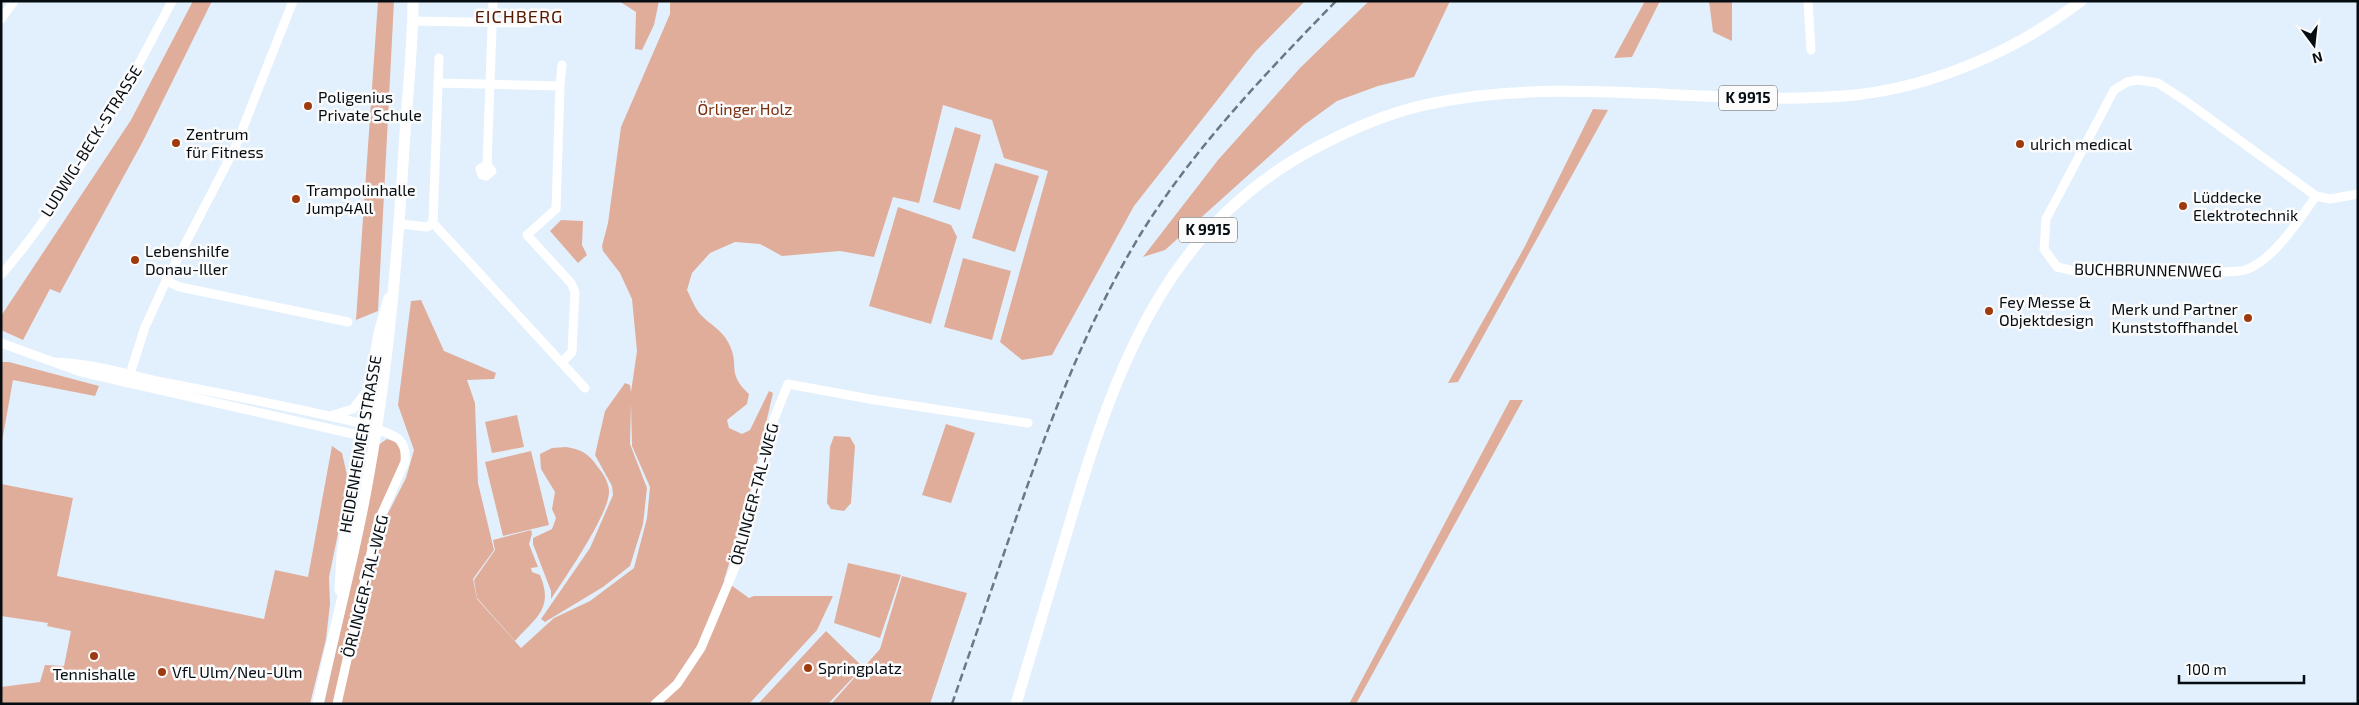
<svg xmlns="http://www.w3.org/2000/svg" width="2359" height="705" font-family="'Exo 2',sans-serif">
<style>
.green{fill:#e0ad9b}
.lines{fill:none;stroke-linecap:round;stroke-linejoin:round}
.minor{stroke:#fff;stroke-width:9}
.major{stroke:#fff;stroke-width:11}
.rail{stroke:#6c7780;stroke-width:2.5;stroke-dasharray:8 4;stroke-linecap:butt}
.poi-dot{fill:#9f3a0e;stroke:#fbfbfb;stroke-width:2}
.labels{text-anchor:middle;stroke-width:5;stroke-linejoin:round;paint-order:stroke}
.shield{fill:#fbfbfb;stroke:#4f5459;stroke-width:1}
.shield-label{font-size:15px;font-weight:bold;fill:#050d13}
.poi-label{font-size:16px;fill:#050d13;stroke:#fbfbfb;text-anchor:start}
.park-label{font-size:16px;fill:#7a2e0e;stroke:#fbfbfb}
.street-label{font-size:16px;fill:#050d13;stroke:#fbfbfb}
.neighbourhood-label{font-size:18px;letter-spacing:1px;fill:#551600;stroke:#fbfbfb}
</style>
<rect width="100%" height="100%" fill="#e2f0fd"/>
<path class="green" d="M193 1H212L143 141 60 293 50 289 23 340 1 330V316L131 120Z
M378 1H394L378 311 356 320Z
M619 1H659L654 25 642 50 635 49 636 12Z
M670 1H1305L1255 52 1134 206 1052 355 1022 360 1000 342 1048 171 1004 158 992 120 943 105 919 203 893 197 874 257 840 251 782 256 760 244 735 242 710 253 692 273 687 290C691 298 695 308 700 314 709 324 722 330 728 342 741 365 725 372 749 394L747 404 727 420 729 428 742 434 750 430 769 391 773 393 747 505 724 580 749 598 754 596H833L817 630 749 704H339L383 523 406 478 414 450 398 405 411 301 421 300 444 351 496 373 494 379 467 380 475 403 478 483 494 550 473 579 477 599 521 648 554 618 590 601 634 568 647 518 650 487 632 446 631 404 630 444 647 488 643 524 630 566 603 587 545 622 541 619 590 548 613 495 612 486 595 455 605 411 625 383 630 385 631 392 637 351 632 299 620 273 603 251 602 246 608 223 621 127 670 14Z
M1369 1H1450L1414 77 1378 86 1337 101 1304 125 1165 250 1143 257 1218 160 1300 68Z
M1645 1H1660L1632 57 1614 58Z
M1709 1H1732V41L1713 32Z
M1593 109 1608 110 1458 382 1448 383 1524 248Z
M955 127 981 135 960 210 933 202Z
M995 163 1039 176 1015 252 972 238Z
M898 207 951 225 957 237 931 324 869 306Z
M561 220 583 221 582 245 587 255 578 263 550 231Z
M963 258 1011 271 992 340 944 327Z
M1 362H9L99 386 95 396 13 380 1 447Z
M1510 400H1523L1356 704H1349Z
M517 415 524 447 492 453 485 422Z
M946 424 975 433 951 503 922 495Z
M834 436 850 437 855 446 851 503 844 511 831 509 827 503 830 447Z
M387 439 396 442 401 448V462L377 517 333 704H324L346 607 376 449 378 445Z
M332 446 342 453 347 475 343 510 329 577 330 604 326 639 310 704H1V687L40 682 45 665 64 666 71 631 47 626 48 623 1 616V484L73 498 57 576 264 619 275 570 308 577Z
M566 447C581 449 589 454 597 466 603 473 608 481 609 490 611 512 564 579 551 599V591L533 544V538L552 529 556 518 552 509 555 492 541 469 540 454 552 448Z
M531 451 549 525 503 536 485 462Z
M531 530 532 534 529 544 538 567 531 568 532 572 540 575C554 609 536 617 515 641L477 598 474 580 495 550 493 540Z
M848 563 901 575 880 638 834 623Z
M902 576 967 593 930 704H831L880 649Z
M826 631 863 667 828 704H758Z"/>
<g class="lines">
<path class="minor" d="M1808 1 1811 50
M1 19 14 1
M413 21 530 23
M439 58 433 223 585 388
M439 83 560 86
M487 165 480 169 482 175 486 176 492 171 487 165 493 1
M2316 196C2299 220 2273 261 2245 270 2239 272 2231 271 2225 272H2080L2057 267 2044 249 2046 219 2114 90 2127 82 2138 80 2158 83 2184 100 2316 196 2330 199 2358 194
M401 224 427 227 433 223
M1 275C70 195 124 94 172 1
M166 281 180 287 348 322
M1 343 81 372 362 436 377 431
M54 362C91 363 126 374 162 382 230 395 297 408 364 424 384 435 408 431 405 462L378 522 337 704
M562 362 572 352 575 292 571 283 527 235 556 209 560 86 562 65
M127 383 145 327 166 281 235 148 293 1
M333 415 353 409 367 391
M655 704 677 684 701 648 743 548 774 419 788 384 875 400 1028 423"/>
<path class="major" d="M340 590 342 554 379 333 389 298
M318 704C334 629 355 555 368 479 389 364 398 249 405 133 408 89 413 45 413 1
M1016 704C1034 643 1052 583 1070 522 1116 365 1168 221 1325 143 1360 125 1396 110 1434 103 1522 85 1613 92 1702 96 1753 98 1804 100 1855 95 1936 86 2017 50 2081 1"/>
<path class="rail" d="M952 704C972 646 992 588 1012 530 1047 428 1084 328 1140 235 1194 148 1265 74 1336 1"/>
</g>
<g class="poi-dot">
<circle cx="308" cy="106" r="5"/>
<circle cx="176" cy="143" r="5"/>
<circle cx="2020" cy="144" r="5"/>
<circle cx="296" cy="199" r="5"/>
<circle cx="2183" cy="206" r="5"/>
<circle cx="135" cy="260" r="5"/>
<circle cx="1989" cy="311" r="5"/>
<circle cx="2248" cy="318" r="5"/>
<circle cx="94" cy="656" r="5"/>
<circle cx="808" cy="668" r="5"/>
<circle cx="162" cy="672" r="5"/>
</g>
<g class="labels">
<g class="shield">
<rect x="1719" y="85.5" width="58" height="25" rx="4"/>
<rect x="1179" y="217.5" width="58" height="25" rx="4"/>
</g>
<g class="shield-label">
<text x="1748" y="103">K 9915</text>
<text x="1208" y="235">K 9915</text>
</g>
<g class="poi-label">
<text x="318" y="103">Poligenius<tspan x="318" dy="18">Private Schule</tspan></text>
<text x="186" y="140">Zentrum<tspan x="186" dy="18">für Fitness</tspan></text>
<text x="2030" y="150">ulrich medical</text>
<text x="306" y="196">Trampolinhalle<tspan x="306" dy="18">Jump4All</tspan></text>
<text x="2193" y="203">Lüddecke<tspan x="2193" dy="18">Elektrotechnik</tspan></text>
<text x="145" y="257">Lebenshilfe<tspan x="145" dy="18">Donau-Iller</tspan></text>
<text x="1999" y="308">Fey Messe &amp;<tspan x="1999" dy="18">Objektdesign</tspan></text>
<text x="2238" y="315" text-anchor="end">Merk und Partner<tspan x="2238" dy="18">Kunststoffhandel</tspan></text>
<text x="818" y="674">Springplatz</text>
<text x="172" y="678">VfL Ulm/Neu-Ulm</text>
<text x="94" y="680" text-anchor="middle">Tennishalle</text>
</g>
<g class="park-label">
<text x="745" y="115">Örlinger Holz</text>
</g>
<g class="street-label">
<text transform="translate(91 141) rotate(-58)" y="6">LUDWIG-BECK-STRASSE</text>
<text transform="translate(2148 270) rotate(1)" y="6">BUCHBRUNNENWEG</text>
<text transform="translate(360 444) rotate(-80)" y="6">HEIDENHEIMER STRASSE</text>
<text transform="translate(754 494) rotate(-75)" y="6">ÖRLINGER-TAL-WEG</text>
<text transform="translate(365 586) rotate(-76)" y="6">ÖRLINGER-TAL-WEG</text>
</g>
<g class="neighbourhood-label">
<text x="519" y="23">EICHBERG</text>
</g>
</g>
<rect width="2359" height="705" fill="none" stroke="#050d13" stroke-width="5"/>
<g transform="translate(2314 45) rotate(165)" stroke="#fbfbfb" stroke-width="4" paint-order="stroke">
<path d="M0-4L9 19L0 12L-9 19Z" fill="#050d13"/>
<text y="-8" font-size="14" font-weight="bold" text-anchor="middle" fill="#050d13">N</text>
</g>
<path d="M2179 675v8h125v-8" fill="none" stroke="#050d13" stroke-width="2.5"/>
<text x="2186" y="675" font-size="15" fill="#050d13" stroke="#fbfbfb" stroke-width="4" paint-order="stroke">100 m</text>
</svg>
